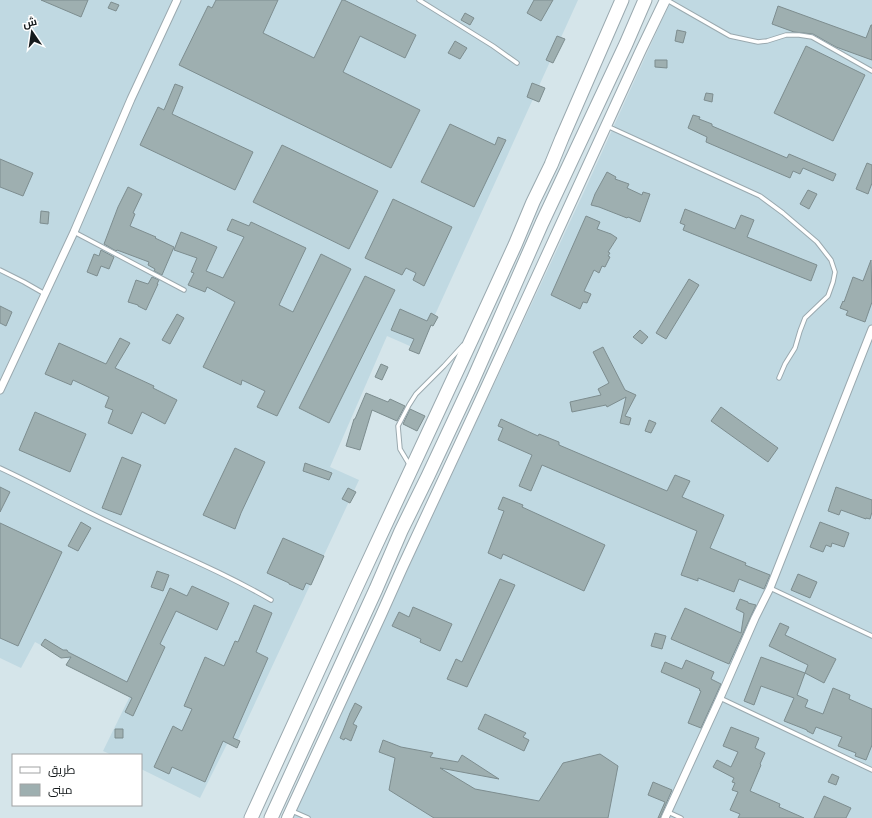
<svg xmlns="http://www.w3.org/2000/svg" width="872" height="818" font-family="'Exo 2',Cairo,sans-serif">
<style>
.built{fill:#c0d9e2}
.building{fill:#9eafb0;stroke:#7d8d8f}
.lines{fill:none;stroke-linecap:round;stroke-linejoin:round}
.lane-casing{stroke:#9aa9af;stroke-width:5.5}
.street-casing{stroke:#9aa9af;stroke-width:9}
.secondary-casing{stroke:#9aa9af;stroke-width:12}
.highway-casing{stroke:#9aa9af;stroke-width:15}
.lane{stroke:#fff;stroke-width:3.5}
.street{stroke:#fff;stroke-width:7}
.secondary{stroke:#fff;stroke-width:10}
.highway{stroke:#fff;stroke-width:13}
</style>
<rect width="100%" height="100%" fill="#d5e5ea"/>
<path class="built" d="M0 0H578L419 350 387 336 330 467 359 480 236 744 229 740 200 798 141 769V755H112L103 751 132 692 35 642 21 668 0 658Z
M671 0H872V818H291L583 194Z"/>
<path class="building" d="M41 0H88L81 17Z
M216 0H278L263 33 314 58 342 0H344L416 35 405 58 360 36 343 72 420 110 391 168 179 65 208 6 212 8Z
M534 0H553L541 21 527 13Z
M111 2 119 5 116 11 108 8Z
M778 6 866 38 871 25H872V60L836 47 813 34 794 32 772 24Z
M465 13 474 18 470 25 461 20Z
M677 30 686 32 683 43 675 41Z
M557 36 565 39 553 63 546 60Z
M455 41 467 48 460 59 448 53Z
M806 46 865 75 833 141 774 113Z
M655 60H667V68L655 67Z
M532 83 545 88 539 102 527 97Z
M175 84 183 87 172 114 253 152 235 190 140 145 158 107 164 110Z
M706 93 713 94 712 102 704 100Z
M693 115 700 117 699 119 712 124V126L787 158 789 154 836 174 833 181 803 168 800 174 793 171 790 178 706 142 707 137 688 128Z
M450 124 495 145 498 137 506 140 474 207 421 182Z
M282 145 378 191 349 249 253 202Z
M0 159 33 173 23 196 0 187Z
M867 163 872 165V183L868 194 856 189Z
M607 172 616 177 615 179 629 184 627 188 642 195 643 192 650 194 640 222 628 217 627 218 599 207 591 205 595 194Z
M128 187 142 194 133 213 135 214 130 226 156 237 155 238 174 247 162 275 154 271 155 269 148 265 149 262 117 250 116 251 104 244 118 207Z
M808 190 817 194 809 209 800 204Z
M393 199 452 227 424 286 413 280 416 273 406 268 402 275 365 258Z
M685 209 735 229 741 215 754 220 747 237 817 265 811 281 683 230 685 225 680 223Z
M41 211 49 212 48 224 40 223Z
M586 216 600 222 597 229 611 234 617 238 608 252 610 253 608 256 610 257 605 267 602 266 599 273 594 270 584 291 591 294 587 303 583 302 580 309 551 295Z
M232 219 249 226 251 222 306 248 279 305 293 312 321 254 351 269 277 416 257 407 265 391 242 380 241 385 203 367 235 302 207 287 205 292 188 285 194 273 191 272 197 258 174 250 181 232 196 238 217 247 206 271 223 278 244 237 227 230Z
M101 250 114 257 109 269 101 266 97 276 87 272 94 254 99 256Z
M871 260 872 302 865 322 846 315 848 311 840 308 843 301 844 302 853 277 863 281Z
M365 276 395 290 329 423 299 408Z
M152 277 159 280 157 284H158L146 310 138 306V305L128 302 136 280 148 284Z
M689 279 699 285 666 339 656 333Z
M0 306 12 312 6 326 0 323Z
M400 309 427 321 431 313 438 317 433 326 431 325 419 354 409 350 414 339 391 330Z
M177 314 184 318 170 344 162 340Z
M640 330 648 337 642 344 633 337Z
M120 338 130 343 115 368 154 386 153 388 177 400 165 424 142 412 132 434 108 423 113 410 105 407 109 397 73 380 71 385 45 374 59 343 106 364Z
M603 347 625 390 636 395 625 416 631 418 629 425 620 423 626 397 607 407 606 405 572 412 570 402 601 395 598 389 609 383 593 352Z
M381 364 388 367 382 380 375 377Z
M366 393 388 402 390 399 405 406 397 421 372 410 360 450 346 446 354 419H355Z
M721 407 778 448 768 462 711 421Z
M410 409 425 416 417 431 403 424Z
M35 412 86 434 70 472 19 450Z
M501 419 538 436 539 434 559 442V445L667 491 675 475 690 481 682 497 724 515 710 548 746 563 745 565 770 575 764 589 739 579 734 592 698 578V581L681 575 697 531 542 465 531 491 519 486 532 455 498 440 503 428 498 426Z
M649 420 656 423 651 433 645 431Z
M235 448 265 462 241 513 235 529 203 515Z
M122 457 141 465 121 515 102 508Z
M305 463 332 473 329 480 303 471Z
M0 487 10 492 0 512Z
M836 487 872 500V512L870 519 866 518V519L841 510 839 515 828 511Z
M348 488 356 492 350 503 342 499Z
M503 497 523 505 522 507 605 545 584 591 503 554 501 559 488 553 504 511 498 509Z
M81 522 91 528 78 551 68 546Z
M820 522 849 533 844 547 832 543 831 547 826 545 823 552 810 547Z
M0 523 62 552 18 646 0 638Z
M283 538 324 556 311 585 306 583 303 590 289 584V583L267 573Z
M157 571 169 575 163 591 151 587Z
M798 574 817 582 810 598 791 590Z
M500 579 515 585 467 687 447 679 456 659 462 662Z
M192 586 229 603 217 630 176 611 160 644 165 647 133 716 125 712 132 698 66 665 71 657 61 658 41 645 45 639 63 650H67L68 652 127 682 170 588 187 596Z
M740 599 748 602V603L756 605 729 664 671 639 685 608 741 633 744 613 736 609Z
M254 605 272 613 256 652 268 658 233 738 240 741 237 748 223 741 205 782 172 767 169 774 154 767 173 726 182 731 192 709 184 706 205 657 224 666 235 641 238 642Z
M413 607 452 624 440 651 420 642 421 639 392 626 399 612 409 617Z
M780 623 789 627 785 635 836 659 824 683 805 673 808 665 769 646Z
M655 633 666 636 662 649 651 646Z
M761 657 805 673 797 695 808 700 805 707 823 714 833 688 850 695 849 699 872 709V745L866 760 855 756 856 753 838 746 842 737 816 727 813 734 807 731V730L784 721 794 698 761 686 754 705 744 701Z
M686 660 714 672 711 679 721 684 701 728 688 723 701 691 699 690 700 689 661 672 665 662 682 669Z
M355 703 362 707 353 724 357 726 351 741 345 738 344 740 340 738 350 713Z
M485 714 526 733 523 737 529 740 524 751 478 729Z
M731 727 759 738 755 748 765 753 760 764 761 765 750 791 780 804 779 807 804 818H738L740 814 730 810 738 792 732 790 735 783 732 782 734 778 713 767 717 760 731 767 738 752 723 746Z
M115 729H123V738H115Z
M383 740 401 747 433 753 430 757 458 762 462 755 499 779 440 768 475 789 539 801 563 763 600 754 618 766 608 818H434L389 790 395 758 379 752Z
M832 774 839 777 836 785 828 782Z
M653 782 672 790 660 818H658L665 802 648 795Z
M824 796 851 808 846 818H814Z"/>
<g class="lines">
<g class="lane-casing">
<path id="lane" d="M419 0 493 46 517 63
M667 0 730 36 758 42 767 41 786 35H799L812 37 872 71
M607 126 760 196 783 213 817 242 831 260 835 272 833 282 828 296 805 318 800 331 795 348 785 364 779 378
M74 232 184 290
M0 270 24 282 45 294
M409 464 400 449 398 426 409 405 416 394 444 366 463 345
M0 468C41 487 80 509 120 527 171 551 223 572 271 600
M770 588 872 636
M720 698 872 770
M292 811 308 818
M668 812 681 818"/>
</g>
<g class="street-casing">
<path id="street" d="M0 390 74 232 131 99 177 0
M665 818 720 698 755 618 770 588 872 329"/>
</g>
<g class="secondary-casing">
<path id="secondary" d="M287 818 381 615 402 568 476 409 640 52 665 0"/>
</g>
<g class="highway-casing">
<path id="highway" d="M251 818 356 588 476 330 515 245 533 202 551 165 562 138 622 0
M271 818 376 589 401 531 428 476 473 380 542 223 626 44 645 0"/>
</g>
<use href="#lane" class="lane"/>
<use href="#street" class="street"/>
<use href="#secondary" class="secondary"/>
<use href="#highway" class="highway"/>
</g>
<rect x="12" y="754" width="130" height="52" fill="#ffffff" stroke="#a1a3a4"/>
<rect x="20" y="767" width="20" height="6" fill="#ffffff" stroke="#a1a3a4"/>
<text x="48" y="774" font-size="12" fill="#151a1c">طريق</text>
<rect x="20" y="784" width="20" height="12" fill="#9eafb0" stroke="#a1a3a4"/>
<text x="48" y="794" font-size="12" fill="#151a1c">مبنى</text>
<g transform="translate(32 32) rotate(347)" stroke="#ffffff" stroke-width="3" paint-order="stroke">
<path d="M0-3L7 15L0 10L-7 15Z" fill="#151a1c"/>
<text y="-6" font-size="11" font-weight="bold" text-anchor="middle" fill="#151a1c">ش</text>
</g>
</svg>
